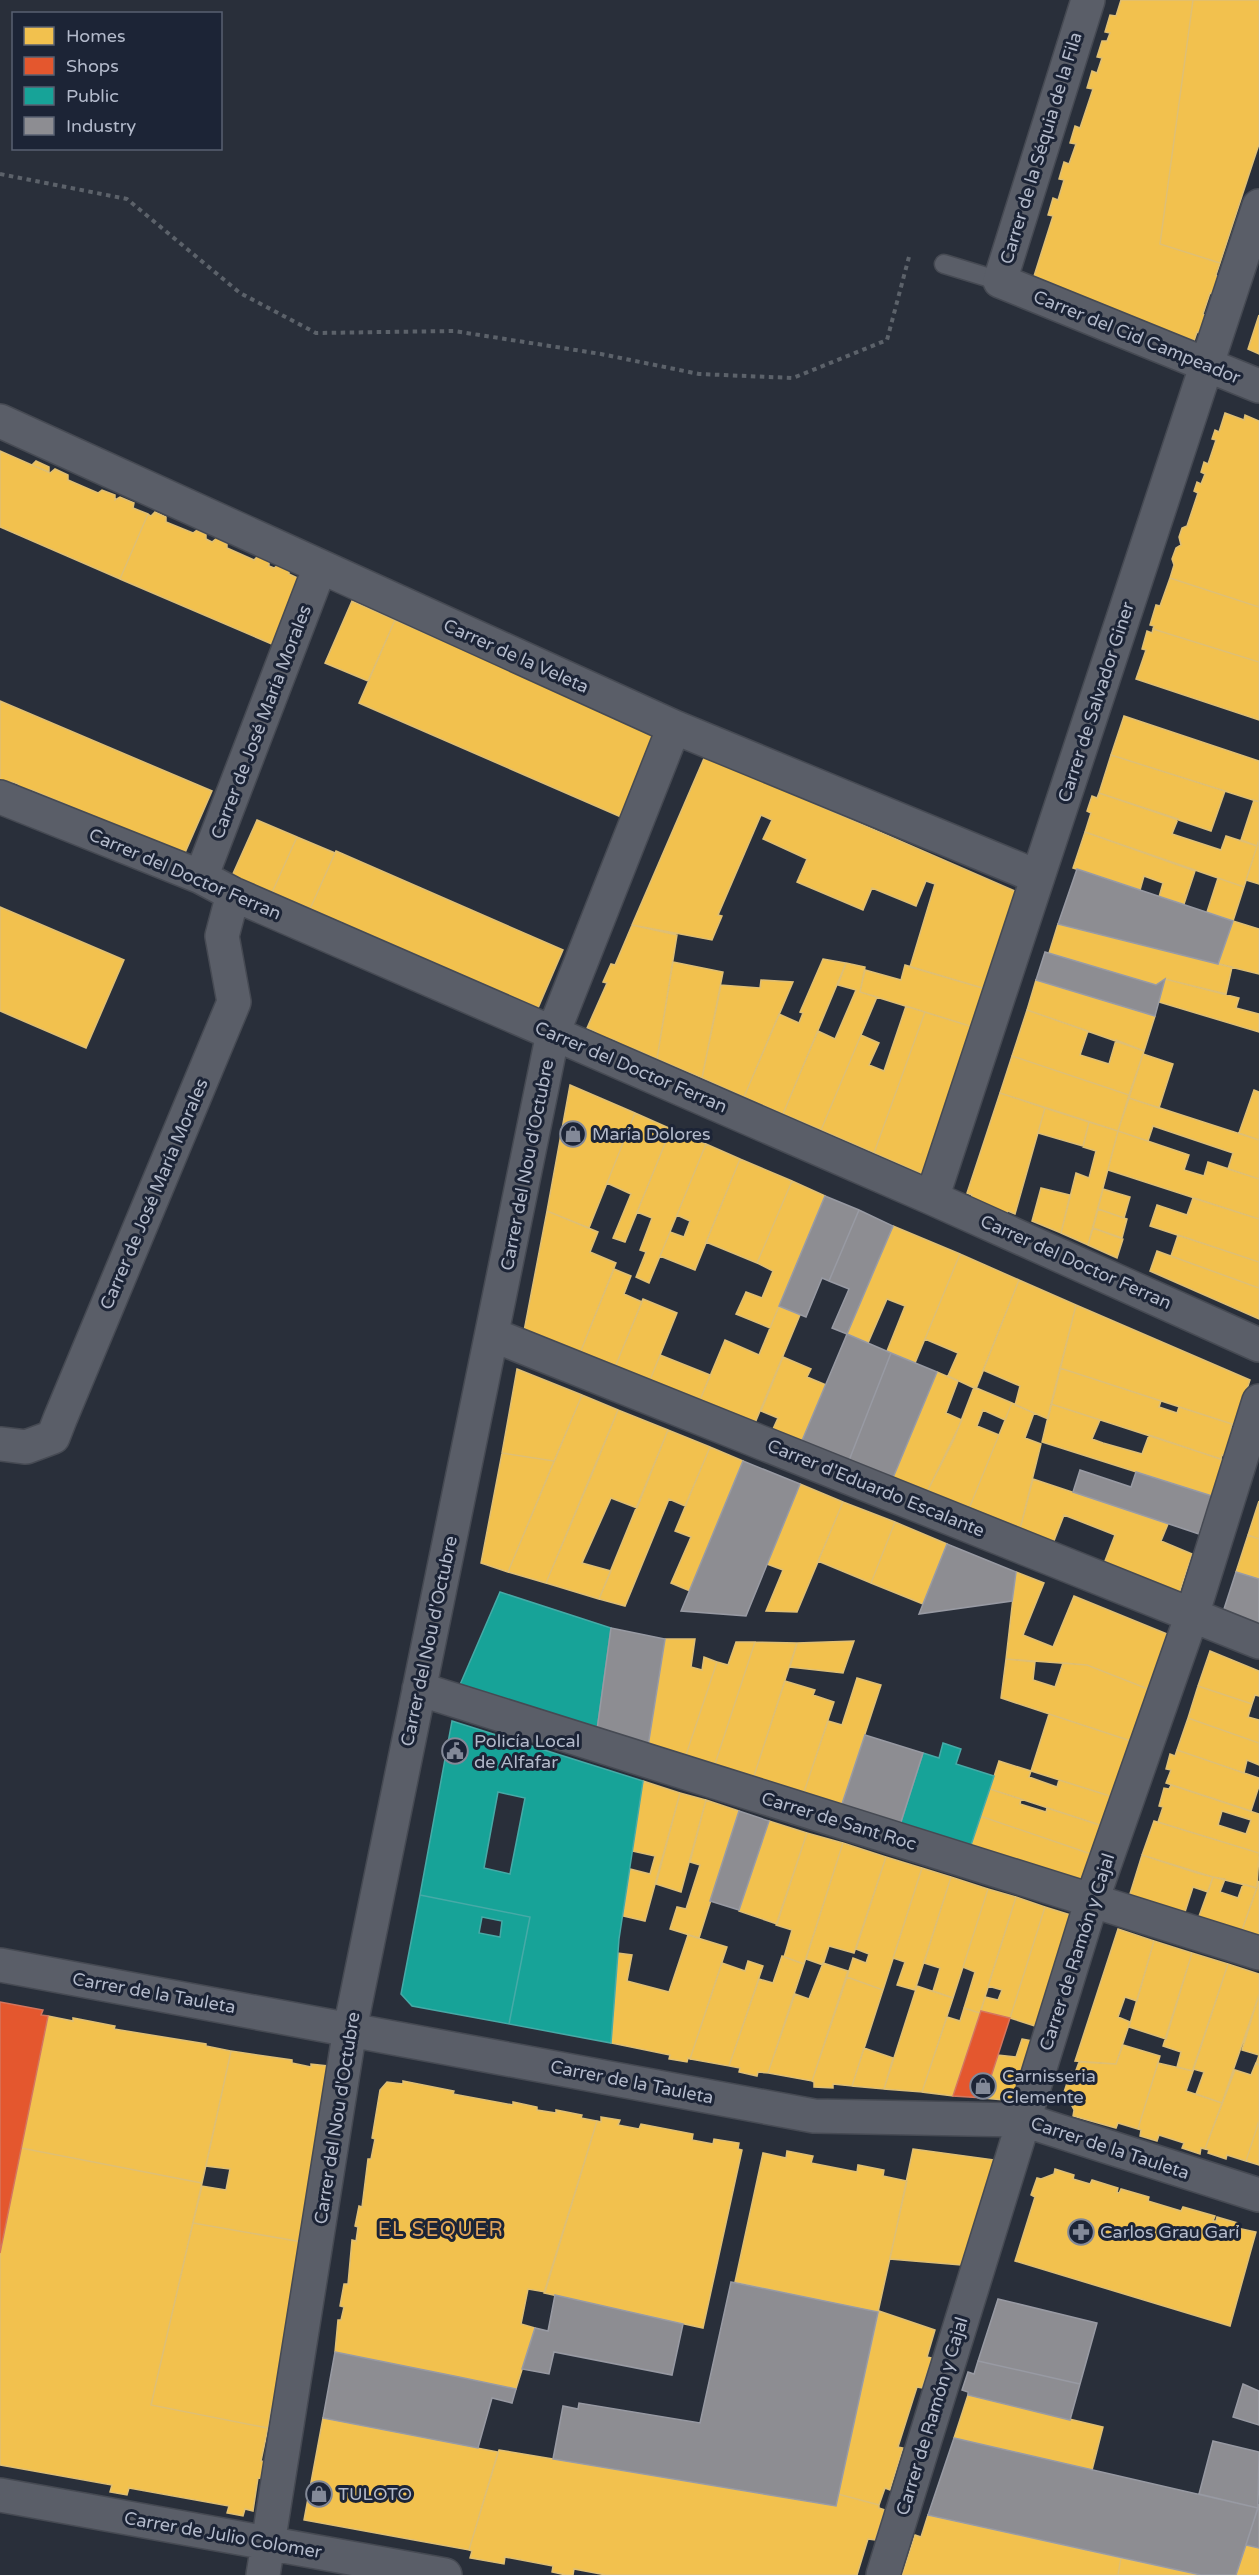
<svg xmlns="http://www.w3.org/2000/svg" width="1259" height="2575" font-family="'Varela Round',sans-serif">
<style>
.homes{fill:#f2c14e;stroke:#dfbf74;stroke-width:1.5;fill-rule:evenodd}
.shops{fill:#e4572e;stroke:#d5755d;stroke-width:1.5}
.public{fill:#17a398;stroke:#46aaa7;stroke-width:1.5;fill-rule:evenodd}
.industry{fill:#8d8d92;stroke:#989aa3;stroke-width:1.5}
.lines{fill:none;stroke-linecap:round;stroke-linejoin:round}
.service-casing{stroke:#464a53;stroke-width:21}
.minor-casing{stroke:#464a53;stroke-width:36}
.path{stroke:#5c626a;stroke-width:4;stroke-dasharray:4.5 4.5;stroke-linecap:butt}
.service{stroke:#5a5e68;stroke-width:18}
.minor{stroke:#5a5e68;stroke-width:33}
.labels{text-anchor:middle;stroke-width:6;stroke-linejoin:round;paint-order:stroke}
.street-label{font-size:18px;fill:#b3bacb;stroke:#1c2436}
.poi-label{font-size:18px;fill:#b3bacb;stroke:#1c2436;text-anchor:start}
.neighbourhood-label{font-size:20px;letter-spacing:1.5px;fill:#dfa25a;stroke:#1c2436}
</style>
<rect width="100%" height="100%" fill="#292f3a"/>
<path class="homes" d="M1121 0H1193L1160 244 1220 263 1216 275 1221 277 1215 295 1210 293 1203 314 1208 316 1202 334 1197 332 1194 341 1147 323 1145 328 1129 321 1132 316 1099 303 1096 308 1080 302 1082 296 1071 292 1069 297 1053 290 1055 285 1034 276 1053 216 1048 215 1053 198 1058 200 1064 180 1059 179 1064 162 1069 164 1076 144 1070 143 1075 126 1080 128 1093 89 1087 88 1092 71 1097 73 1102 58 1097 57 1102 41H1107L1110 33 1105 32 1110 15 1116 16Z
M1193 0H1259V144L1220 263 1160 244Z
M1259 315V354L1248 349Z
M1225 413 1244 420 1245 415 1259 421V607L1170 578 1174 565 1172 559 1176 548 1181 545 1179 537 1182 528 1187 526 1198 493 1194 491 1197 482 1201 484 1205 474 1201 472 1204 462 1208 464 1216 440 1212 439 1215 430 1219 432Z
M0 451 50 473 55 469 68 475V480L98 493 102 490 115 495V500L120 497 134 503 133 508 148 514 120 579 0 527Z
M36 461 49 467V472L32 465Z
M155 512 166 517V522L193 533 197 530 206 534V539L212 542 217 538 227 544V548L254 560 258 556 269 561V566L274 568 278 565 289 570V574L302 580 274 645 120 579 148 514 151 516Z
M1170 578 1259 607V662L1153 629 1154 626 1150 625 1156 605 1160 606Z
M352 601 395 620 368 681 325 663Z
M395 620 656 734 621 817 359 703Z
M1153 629 1259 662V720L1136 679 1146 650 1142 649 1147 631 1152 633Z
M0 701 212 791 184 855 32 790 17 789 18 784 12 782 8 785 0 781Z
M1124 716 1259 761V802L1111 755Z
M1111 755 1225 791 1211 831 1099 793Z
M705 756 1017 892 986 989 910 967 935 884 926 881 916 906 872 888 863 910 797 882 807 859 763 839 772 820 761 815 718 915 722 916 712 940 632 925Z
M1099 793 1178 819 1172 834 1221 850 1226 836 1257 846 1244 887 1085 832 1091 813 1087 811 1092 796 1097 798Z
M1254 800 1259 802V840L1257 846 1241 840Z
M257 820 297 837 270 897 232 876Z
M1085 832 1195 871 1184 904 1159 897 1163 883 1144 876 1140 890 1073 868Z
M297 837 335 853 310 909 289 900 287 904 270 897Z
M1258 843H1259V884L1246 880Z
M336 851 563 950 538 1008 310 909Z
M1218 878 1244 887 1233 921 1207 912Z
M0 907 124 960 86 1048 0 1011Z
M1233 921 1259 929V974L1218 964Z
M1058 924 1232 967 1226 994 1165 979 1156 985 1049 953Z
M632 925 677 935 657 1059 632 1048 630 1052 615 1045 617 1041 612 1039 611 1043 594 1037 596 1032 587 1028 607 983 603 982 611 964 615 965Z
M823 959 846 963 783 1114 744 1097 779 1014 799 1023 803 1013 800 1012Z
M673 962 723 972 702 1078 657 1059Z
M846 963 865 967 860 992 877 997 821 1130 783 1114 818 1031 835 1039 856 990 838 985Z
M905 965 986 989 973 1027 860 992 865 970 901 980Z
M1165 979 1239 998 1236 1008 1259 1014V1032L1159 1002Z
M761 980 793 982 744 1097 702 1078 721 985 760 988Z
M1036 980 1155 1016 1144 1051 1027 1010Z
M906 1006 925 1012 874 1153 821 1130 861 1035 879 1043 869 1065 884 1071Z
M1027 1010 1088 1031 1080 1055 1109 1064 1116 1040 1144 1051 1129 1095 1012 1056Z
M925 1012 973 1027 924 1175 874 1153Z
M1143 1054 1173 1064 1159 1108 1129 1098Z
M1012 1056 1129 1095 1118 1131 1000 1093Z
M570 1085 635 1113 589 1228 547 1211Z
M1254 1090 1259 1092V1140L1239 1133Z
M1000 1093 1045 1108 1015 1214 1008 1211 1005 1217 969 1202 972 1195 967 1193Z
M1129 1098 1259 1140V1179L1228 1169 1233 1153 1153 1126 1148 1141 1118 1131Z
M1045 1108 1089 1122 1083 1146 1038 1133Z
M635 1113 671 1129 625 1242 613 1238 631 1194 607 1183Z
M1089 1122 1118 1131 1088 1245 1061 1233 1076 1173 1089 1178 1096 1151 1083 1147Z
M671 1129 706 1144 649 1283 636 1277 646 1252 640 1250 652 1218 637 1212Z
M1118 1131 1189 1155 1184 1170 1204 1176 1208 1162 1259 1179V1219L1108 1170Z
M706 1144 740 1159 695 1270 660 1256 670 1232 684 1237 690 1221 677 1215Z
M740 1159 792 1181 757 1263 706 1242Z
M792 1181 825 1196 770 1328 736 1314 746 1292 762 1298 773 1271 757 1263Z
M1041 1188 1070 1195 1061 1233 1032 1221Z
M1103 1189 1130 1197 1124 1218 1098 1209Z
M1193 1198 1259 1219V1262L1150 1226 1157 1205 1187 1215Z
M1098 1209 1127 1219 1122 1238 1093 1228Z
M547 1211 598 1232 590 1252 616 1263 580 1353 524 1331Z
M893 1226 960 1254 915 1363 887 1351 905 1306 887 1299 868 1343 847 1334Z
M1093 1228 1123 1239 1117 1258 1088 1245Z
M1178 1235 1259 1262V1288L1171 1256Z
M1157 1251 1259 1288V1319L1150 1271Z
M960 1254 1019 1280 976 1389 948 1376 958 1353 925 1339Z
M614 1269 631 1276 624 1294 642 1302 615 1367 580 1353Z
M1019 1280 1076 1305 1048 1419 1015 1405 1020 1386 983 1370Z
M643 1299 677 1313 650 1380 615 1367Z
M1076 1305 1250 1380 1235 1425 1060 1368Z
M779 1306 800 1315 755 1423 700 1400 725 1340 759 1355Z
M660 1355 710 1375 700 1400 650 1380Z
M783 1357 811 1369 807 1377 826 1385 801 1443 772 1431 778 1418 761 1411Z
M1060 1368 1161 1401 1159 1407 1177 1413 1179 1407 1232 1424 1231 1428 1237 1429 1228 1457 1222 1455 1221 1459 1051 1404Z
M517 1369 582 1395 554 1461 502 1453Z
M937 1372 958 1381 946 1413 962 1420 926 1494 892 1480Z
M974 1387 1012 1403 1005 1420 983 1410 977 1426 999 1435 968 1511 926 1494 954 1439Z
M582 1395 618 1410 595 1467 546 1583 508 1572Z
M1012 1403 1034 1413 1025 1438 1041 1444 1019 1533 968 1511Z
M1051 1404 1100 1420 1092 1439 1103 1443 1142 1454 1149 1435 1223 1460 1212 1496 1042 1442Z
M618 1410 668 1430 637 1508 611 1498 582 1563 611 1571 599 1599 546 1583Z
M668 1430 710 1447 685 1506 669 1499 625 1606 599 1599Z
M710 1447 743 1461 690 1591 671 1583 691 1537 675 1531Z
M502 1453 554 1461 508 1572 481 1563Z
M1033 1479 1168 1524 1161 1541 1192 1554 1178 1597 1103 1566 1115 1535 1064 1515 1052 1546 1019 1533Z
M800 1484 843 1502 797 1612 766 1611 783 1570 767 1564Z
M1259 1501V1539L1248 1535Z
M843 1502 895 1522 871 1583 818 1561Z
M895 1522 947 1544 923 1604 871 1583Z
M1248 1535 1259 1539V1579L1236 1572Z
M1016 1572 1044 1583 1023 1635 1053 1647 1074 1596 1167 1634 1148 1689 1087 1665 1006 1659Z
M665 1639H695L691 1667 702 1670 704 1657 717 1662 685 1758 648 1746Z
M854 1641 843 1673 790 1667 797 1643Z
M736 1642H755L714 1767 685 1758 717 1662 728 1665Z
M755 1642 797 1643 753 1779 714 1767Z
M1210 1651 1259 1671V1696L1255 1695 1252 1704 1198 1686Z
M1006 1659 1035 1662 1033 1680 1055 1687 1063 1663 1087 1665 1148 1689 1131 1741 1001 1698Z
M857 1678 881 1685 841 1807 803 1795 828 1721 842 1725Z
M785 1681 815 1690 813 1695 834 1702 803 1795 753 1779Z
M1198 1686 1252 1704 1248 1717 1259 1720V1743L1188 1718Z
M1049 1714 1131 1741 1113 1797 1031 1771Z
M1188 1718 1259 1743V1765L1247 1760 1244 1773 1177 1750Z
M1177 1750 1259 1778V1786L1251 1811 1166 1783 1171 1770 1166 1769 1170 1754 1175 1756Z
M999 1761 1031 1771 1029 1777 1057 1787 1059 1780 1113 1797 1103 1826 990 1789Z
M643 1781 680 1793 645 1921 623 1916 630 1869 650 1874 655 1856 632 1851Z
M1171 1785 1259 1814V1853L1158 1822 1163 1807 1159 1806 1164 1788 1169 1789ZM1222 1811 1251 1820 1246 1834 1218 1825Z
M990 1789 1021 1799 1020 1804 1046 1812 1047 1808 1103 1826 1094 1855 980 1816Z
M680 1793 706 1800 681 1892 656 1884Z
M706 1800 739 1811 699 1938 670 1929 677 1907 686 1909 700 1865 690 1862Z
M980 1816 1094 1855 1084 1884 970 1848Z
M769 1821 807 1833 777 1924 739 1911Z
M1154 1821 1259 1853 1257 1888 1197 1873 1142 1855Z
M807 1833 843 1843 804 1964 784 1957 792 1930 776 1925Z
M843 1843 886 1857 854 1953 829 1946 823 1965 806 1959Z
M1142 1855 1213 1877 1208 1892 1193 1887 1184 1915 1129 1897Z
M886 1857 922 1868 883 1990 847 1977 853 1958 866 1963 869 1954 856 1949Z
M922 1868 951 1877 915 1990 897 1985 905 1962 893 1958Z
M951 1877 988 1889 953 1998 933 1991 940 1968 924 1963Z
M1213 1877 1225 1879 1220 1892 1238 1898 1243 1884 1257 1888 1241 1933 1198 1919Z
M1259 1881V1945L1241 1933Z
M988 1889 1016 1897 980 2013 964 2008 975 1972 963 1967Z
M1016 1897 1045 1907 1010 2018 981 2011 985 1997 998 2000 1002 1990 988 1986Z
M1045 1907 1074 1916 1038 2027 1010 2018Z
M1118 1929 1154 1941 1137 2001 1125 1997 1118 2017 1130 2022 1116 2064 1075 2061Z
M688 1935 727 1947 690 2059 688 2058 687 2062 669 2059 670 2055 611 2043 618 1953 632 1955 627 1981 669 1992Z
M1154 1941 1192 1953 1166 2039 1129 2027Z
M1192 1953 1228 1964 1193 2071 1177 2067 1181 2052 1163 2046Z
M782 1956 804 1964 768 2073 758 2072 757 2076 739 2072 740 2068 729 2066 759 1979 773 1983Z
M748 1961 763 1966 729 2066 690 2059 722 1963 745 1971Z
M823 1963 848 1971 812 2081 768 2073 795 1994 809 1999Z
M1228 1964 1259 1974V1995L1222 2103 1196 2094 1204 2072 1193 2069Z
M847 1977 883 1990 852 2086 833 2084V2088L814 2087V2082L812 2081Z
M917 1986 953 1998 922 2092 884 2089Z
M1259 1995V2065L1256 2064 1259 2055 1242 2050Z
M964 2008 980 2013 953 2096 922 2092 947 2017 960 2021Z
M48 2016 73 2021V2018L115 2026 114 2029 206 2044V2046L231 2051 202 2183 21 2148Z
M1022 2039 1033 2041 1014 2101 984 2098 998 2055 1016 2057Z
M1123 2045 1160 2056 1138 2129 1118 2123 1116 2128 1073 2116 1074 2110 1067 2097 1063 2095 1071 2071 1075 2073 1079 2062 1116 2064Z
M864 2048 893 2058 884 2089 852 2086Z
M231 2051 292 2060V2063L311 2067V2064L328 2066 302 2242 193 2223 202 2186 226 2190 230 2169 206 2166Z
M1158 2063 1193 2071 1186 2091 1222 2103 1205 2149 1201 2148 1200 2154 1182 2148 1184 2143 1159 2135 1157 2141 1140 2136 1141 2130 1138 2129Z
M1256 2063 1259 2065V2121L1246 2161 1227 2155 1226 2159 1208 2153 1209 2150 1205 2149 1235 2070 1251 2075Z
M403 2081 454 2091 453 2094 513 2105V2102L537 2107V2110L556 2113V2110L582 2115 581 2118 597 2121 545 2292 528 2289 521 2324 535 2328 516 2389 335 2352 338 2320H341L344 2307 340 2306 344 2284H348L352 2240 356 2241 358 2227 355 2226 359 2206 362 2207 368 2159H371L375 2139 372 2138 380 2090 387 2082 403 2084Z
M601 2117 620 2120 618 2125 639 2129 641 2124 693 2134 692 2140 713 2144 714 2139 739 2143 738 2149 742 2150 703 2328 544 2293 597 2121 601 2122Z
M1259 2121V2165L1246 2161Z
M21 2148 202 2183 151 2405 268 2428 261 2461 267 2462 264 2479 258 2478 253 2511 245 2509 243 2516 227 2513 229 2506 129 2488 127 2495 110 2492 112 2485 0 2465V2253Z
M913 2149 995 2160 961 2265 890 2259Z
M787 2151 813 2156 811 2163 857 2172 858 2165 884 2170 883 2176 907 2181 878 2312 735 2282 763 2153 786 2158Z
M1055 2169 1074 2175 1073 2179 1090 2184 1092 2180 1118 2188 1117 2192 1119 2193 1121 2189 1149 2197 1148 2201 1181 2211 1183 2207 1215 2216 1213 2221H1216L1217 2217 1238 2223 1237 2228 1256 2232 1230 2326 1015 2261 1035 2197 1031 2195 1037 2178 1041 2179 1054 2174Z
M193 2223 302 2242 278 2373 277 2382 282 2383 277 2411 271 2409 268 2428 151 2405Z
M879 2311 935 2330 927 2357 932 2358 922 2388 917 2387 898 2447 903 2448 890 2490 885 2488 879 2505 838 2494Z
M968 2395 1103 2427 1092 2470 954 2438Z
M323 2418 498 2452 469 2550 304 2520Z
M499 2450 836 2506 838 2494 879 2505V2508L885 2510 875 2540 868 2539 857 2575H606L574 2569 573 2575H566L552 2572 553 2566 505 2557 504 2564 470 2558 472 2551 469 2550Z
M928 2515 1121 2558 1118 2575H902L915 2535 921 2537Z
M1246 2545 1259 2548V2575H1236Z
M1121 2558 1168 2568 1201 2575H1118Z"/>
<path class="shops" d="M0 2002 43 2010 41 2015 48 2016 0 2253Z
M981 2011 1010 2018 984 2098 953 2096Z"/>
<path class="public" d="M500 1592 611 1628 597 1730 459 1687Z
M452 1721 643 1781 619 1939 611 2043 509 2024 530 1917 420 1895ZM498 1792 525 1798 510 1874 484 1868Z
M943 1743 961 1749 956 1764 994 1776 970 1848 900 1825 923 1753 939 1758Z
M420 1895 530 1917 509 2024 412 2006 401 1994ZM482 1917 502 1921 500 1937 479 1933Z"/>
<path class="industry" d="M1077 869 1233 921 1218 964 1058 924Z
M1045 952 1156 985 1165 979 1155 1016 1036 980Z
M825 1196 859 1210 829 1281 822 1278 806 1317 779 1306Z
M859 1210 893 1226 847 1334 832 1328 849 1289 829 1281Z
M847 1334 891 1353 848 1463 801 1443Z
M891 1353 937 1372 892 1480 848 1463Z
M743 1461 800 1484 746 1616 681 1611Z
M1080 1470 1131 1487 1136 1472 1212 1496 1199 1534 1073 1492Z
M947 1544 1016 1572 1012 1601 919 1614Z
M1236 1572 1259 1579V1630L1222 1615Z
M611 1628 665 1639 648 1746 597 1730Z
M865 1735 923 1753 900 1825 841 1807Z
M739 1811 769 1821 739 1910 710 1901Z
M731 2282 878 2312 836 2506 553 2459 563 2406 578 2409 579 2403 700 2423Z
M555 2295 683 2324 672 2375 554 2352 549 2374 522 2369 535 2328 548 2331Z
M998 2299 1097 2323 1080 2384 978 2361Z
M335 2352 459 2377 516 2389 512 2403 492 2398 478 2448 323 2418Z
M978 2361 1080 2384 1070 2420 968 2395V2392L962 2390 968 2372 974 2374Z
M1243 2384 1259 2391V2425L1233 2417Z
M954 2438 1258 2508 1236 2575H1201L928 2515Z
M1213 2441 1259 2452 1258 2508 1199 2494Z
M1259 2504V2548L1246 2545Z"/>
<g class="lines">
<g class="service-casing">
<path id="service" d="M944 264 1000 281"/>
</g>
<g class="minor-casing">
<path id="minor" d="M1088 0 1000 281 1259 386
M0 421 674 727 1038 877
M0 797 201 877 233 894 932 1198 1259 1345
M201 877 320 567
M932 1198 1259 206
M493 1335 1259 1642
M0 1444 26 1447 53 1437 60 1419 234 1002 222 936 233 894
M419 1689 1259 1953
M0 1965 814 2116 1024 2120 1259 2195
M0 2495 445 2575
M263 2575 350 2029 553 1033 674 727
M883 2575 1092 1900 1192 1615 1259 1401"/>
</g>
<path class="path" d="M0 174 127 199 240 293 316 333 454 331 601 354 699 374 793 378 887 340 910 253"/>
<use href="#service" class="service"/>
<use href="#minor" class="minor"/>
</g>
<defs>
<g id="shop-ring" transform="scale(1.35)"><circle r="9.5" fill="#1c2436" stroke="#838998" stroke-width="1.5"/><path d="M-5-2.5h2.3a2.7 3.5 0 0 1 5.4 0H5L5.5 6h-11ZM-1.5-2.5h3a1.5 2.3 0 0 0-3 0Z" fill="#838998"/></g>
<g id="civic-ring" transform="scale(1.35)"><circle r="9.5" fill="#1c2436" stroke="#838998" stroke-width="1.5"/><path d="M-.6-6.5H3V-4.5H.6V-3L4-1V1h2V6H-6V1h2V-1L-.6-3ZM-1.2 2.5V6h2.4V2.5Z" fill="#838998"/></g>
<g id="pharmacy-ring" transform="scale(1.35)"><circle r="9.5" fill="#1c2436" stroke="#838998" stroke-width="1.5"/><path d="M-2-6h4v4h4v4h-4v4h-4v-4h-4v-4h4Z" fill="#838998"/></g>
</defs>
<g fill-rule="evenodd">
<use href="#shop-ring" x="573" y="1134"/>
<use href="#civic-ring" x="455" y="1751"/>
<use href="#shop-ring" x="983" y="2086"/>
<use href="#pharmacy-ring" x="1081" y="2232"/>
<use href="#shop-ring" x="319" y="2494"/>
</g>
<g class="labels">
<g class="street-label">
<text transform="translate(1041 148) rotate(-73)" y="6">Carrer de la Séquia de la Fila</text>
<text transform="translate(1137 337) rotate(22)" y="6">Carrer del Cid Campeador</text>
<text transform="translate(516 656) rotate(24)" y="6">Carrer de la Veleta</text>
<text transform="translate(1096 702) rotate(-72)" y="6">Carrer de Salvador Giner</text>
<text transform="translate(261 722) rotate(-69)" y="6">Carrer de José María Morales</text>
<text transform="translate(185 874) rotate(23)" y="6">Carrer del Doctor Ferran</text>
<text transform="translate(631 1067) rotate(23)" y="6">Carrer del Doctor Ferran</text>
<text transform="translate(527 1165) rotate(-79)" y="6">Carrer del Nou d'Octubre</text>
<text transform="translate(154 1194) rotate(-67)" y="6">Carrer de José María Morales</text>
<text transform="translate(1076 1262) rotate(24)" y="6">Carrer del Doctor Ferran</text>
<text transform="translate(876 1488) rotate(22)" y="6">Carrer d'Eduardo Escalante</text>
<text transform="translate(429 1641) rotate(-78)" y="6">Carrer del Nou d'Octubre</text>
<text transform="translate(839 1821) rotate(17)" y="6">Carrer de Sant Roc</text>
<text transform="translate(1077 1952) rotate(-72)" y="6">Carrer de Ramón y Cajal</text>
<text transform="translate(154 1993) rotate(10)" y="6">Carrer de la Tauleta</text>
<text transform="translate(632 2082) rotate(11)" y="6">Carrer de la Tauleta</text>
<text transform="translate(337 2118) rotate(-81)" y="6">Carrer del Nou d'Octubre</text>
<text transform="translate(1110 2148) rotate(18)" y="6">Carrer de la Tauleta</text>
<text transform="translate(932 2416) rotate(-73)" y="6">Carrer de Ramón y Cajal</text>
<text transform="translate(223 2535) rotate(10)" y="6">Carrer de Julio Colomer</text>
</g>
<g class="poi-label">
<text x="592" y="1140">María Dolores</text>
<text x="474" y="1747">Policía Local<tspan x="474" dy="21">de Alfafar</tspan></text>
<text x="1002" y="2082">Carnisseria<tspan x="1002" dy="21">Clemente</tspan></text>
<text x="1100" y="2238">Carlos Grau Garí</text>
<text x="338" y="2500">TULOTO</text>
</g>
<g class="neighbourhood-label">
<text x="441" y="2236">EL SEQUER</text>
</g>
</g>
<rect x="12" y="12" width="210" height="138" fill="#1c2436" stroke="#586072" stroke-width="1.5"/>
<rect x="24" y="27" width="30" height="18" fill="#f2c14e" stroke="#586072" stroke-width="1.5"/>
<text x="66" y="42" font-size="18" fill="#b3bacb">Homes</text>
<rect x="24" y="57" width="30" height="18" fill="#e4572e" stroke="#586072" stroke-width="1.5"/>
<text x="66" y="72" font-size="18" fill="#b3bacb">Shops</text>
<rect x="24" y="87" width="30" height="18" fill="#17a398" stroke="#586072" stroke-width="1.5"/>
<text x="66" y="102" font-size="18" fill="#b3bacb">Public</text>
<rect x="24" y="117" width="30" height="18" fill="#8d8d92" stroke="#586072" stroke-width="1.5"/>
<text x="66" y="132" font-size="18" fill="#b3bacb">Industry</text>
</svg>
